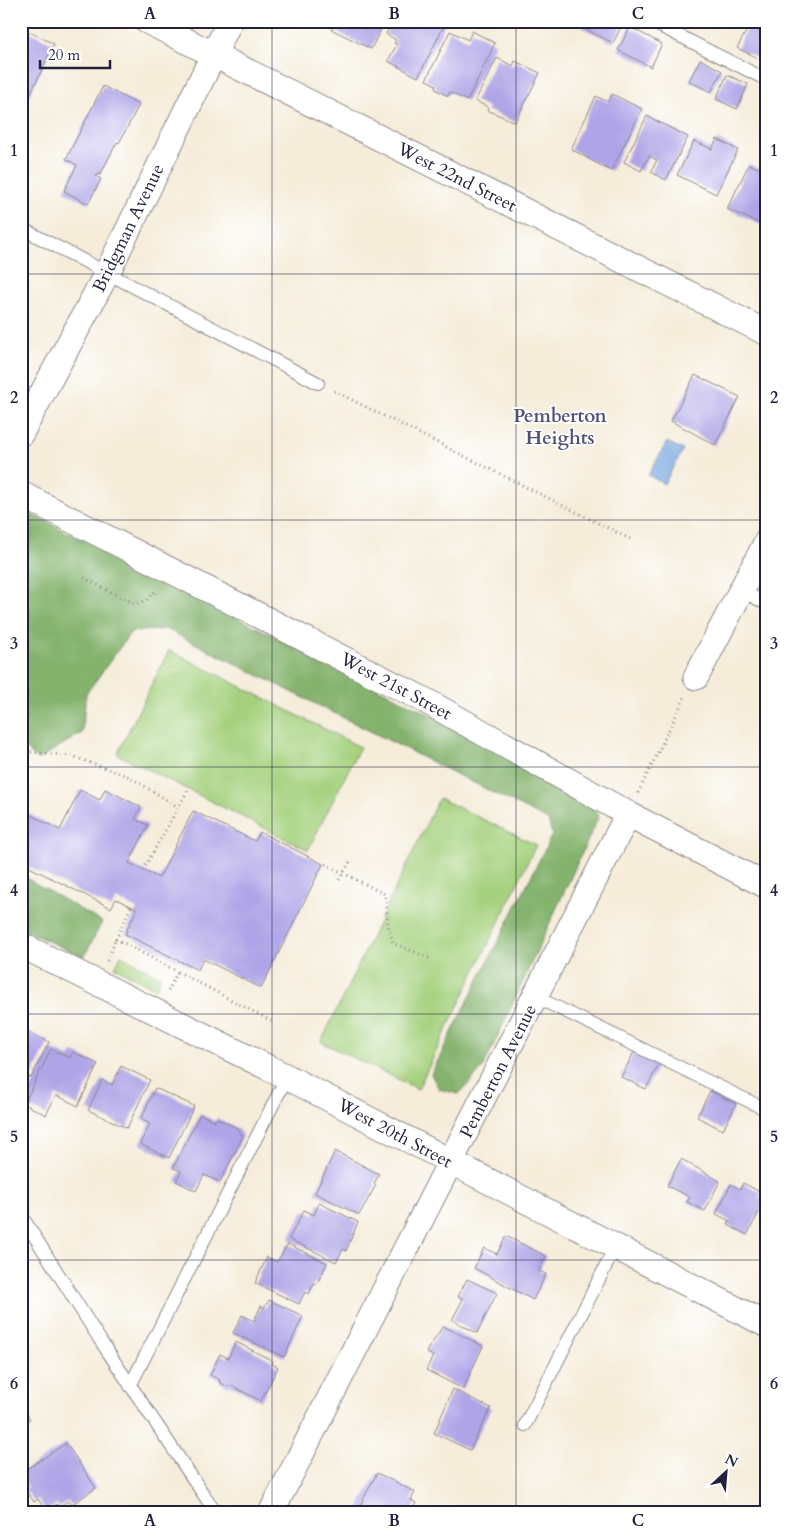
<svg xmlns="http://www.w3.org/2000/svg" width="788" height="1534" font-family="Cardo,serif">
<style>
.green{fill:#a5d17e;stroke:#647a5c}
.forest{fill:#84b36d;stroke:#536a54}
.water{fill:#74a5df;stroke:#4b648d}
.building{fill:#afa4e7}
.lines{fill:none;stroke-linecap:round;stroke-linejoin:round}
.lane-casing{stroke:#8c878a;stroke-width:14}
.street-casing{stroke:#8c878a;stroke-width:27}
.path{stroke:#8c878a;stroke-width:3;stroke-dasharray:1 4;stroke-linecap:butt}
.lane{stroke:#fff;stroke-width:12}
.street{stroke:#fff;stroke-width:25}
.grid{fill:none;stroke:#22223b;stroke-width:1;stroke-opacity:0.55}
.labels{text-anchor:middle;stroke-width:4;stroke-linejoin:round;paint-order:stroke}
.street-label{font-size:18px;fill:#22223b;stroke:#fff}
.neighbourhood-label{font-size:19px;font-weight:bold;fill:#535077;stroke:#fff}
.neatline{fill:none;stroke:#22223b;stroke-width:2}
.grid-label{font-size:16px;text-anchor:middle;font-weight:bold;fill:#22223b}
</style>
<rect width="100%" height="100%" fill="#fff"/>
<filter id="ink" filterUnits="userSpaceOnUse"><feTurbulence type="fractalNoise" baseFrequency=".02" numOctaves="2"/><feDisplacementMap in="SourceGraphic" scale="10" xChannelSelector="R" yChannelSelector="G"/><feConvolveMatrix kernelMatrix="1 2 1 2 8 2 1 2 1" color-interpolation-filters="sRGB"/></filter>
<filter id="wash" filterUnits="userSpaceOnUse"><feTurbulence type="fractalNoise" baseFrequency=".0096" numOctaves="4" result="noise"/><feDisplacementMap in="SourceGraphic" scale="20" xChannelSelector="R" yChannelSelector="G"/><feGaussianBlur stdDeviation="1.12" result="paint"/><feColorMatrix in="noise" values="0 0 0 0 0 0 0 0 0 0 0 0 0 0 0 0 0 1.4 0 .05"/><feComposite in="paint" operator="in"/></filter>
<g filter="url(#wash)">
<rect width="100%" height="100%" fill="#f5ecd9"/>
<path class="green" d="M169 650 360 747 308 850 117 754Z
M439 798 536 845 418 1089 321 1042Z
M121 955 161 977 156 989 115 967Z"/>
<path class="forest" d="M21 509 586 793 599 816 483 1068 459 1094 439 1089 431 1074 552 835 548 820 166 629 131 632 86 694 82 733 37 760 21 744V708L26 689 21 686Z
M21 875 102 922 84 957 21 929Z"/>
<path class="water" d="M667 442 683 450 664 484 648 475Z"/>
<g id="blocks">
<path class="building" d="M335 21H385L371 49 331 29Z
M393 21 446 22 418 77 388 61 397 44 394 43 396 40 386 34Z
M587 21H624L613 43 583 28Z
M749 26 767 35V51L762 60 737 48Z
M630 27 662 44 651 67 618 50Z
M450 31 468 40 472 31 495 43 467 101 450 92 448 96 435 89 436 85 426 80Z
M30 32 54 44 27 101 21 98V49Z
M497 58 513 66 515 61 540 73 515 122 487 110 488 107 475 101Z
M700 59 722 71 711 92 689 81Z
M727 75 748 84 737 109 716 99Z
M103 86 139 105 119 143 117 142 100 175 98 174 96 176 101 179 88 204 64 191 77 165 66 159Z
M612 94 642 109 611 171 571 149 596 96 608 102Z
M647 116 688 137 666 180 651 172 657 160 649 156 641 171 624 162Z
M717 139 738 150 716 194 677 175 694 141 712 149Z
M749 164 767 172V212L761 224 727 209Z
M695 375 740 397 715 445 671 421Z
M105 789 141 807 135 819 148 825 129 863 159 878 193 811 255 841 260 832 323 864 261 988 203 959 198 970 125 934 137 909 116 899 111 908 21 863V810L60 830 80 790 100 800Z
M21 1028 49 1042 31 1078 21 1073Z
M51 1049 70 1058 73 1052 98 1064 78 1106 56 1095 46 1115 24 1104Z
M634 1052 659 1064 646 1089 621 1077Z
M121 1066 150 1080 127 1128 88 1110 102 1080 112 1085Z
M155 1088 194 1106 169 1158 140 1144 150 1124 141 1119Z
M710 1091 736 1104 723 1130 697 1117Z
M200 1114 215 1121 217 1118 237 1128 243 1136 220 1182 204 1175 196 1191 176 1181 181 1171 173 1168Z
M335 1151 379 1174 374 1184 376 1185 359 1215 315 1193Z
M681 1159 720 1181 705 1211 687 1202 690 1197 667 1186Z
M743 1183 762 1193 759 1198 765 1201 747 1235 728 1225 730 1221 716 1214 731 1184 740 1189Z
M319 1203 358 1222 346 1251 343 1249 336 1262 289 1239 304 1210 314 1215Z
M506 1236 546 1256 539 1271 546 1274 533 1300 474 1268 484 1248 497 1254Z
M288 1244 327 1263 317 1284 314 1283 309 1294 305 1292 299 1304 255 1283 267 1257 277 1262Z
M467 1279 497 1293 477 1333 452 1320 463 1299 458 1297Z
M269 1300 303 1316 284 1357 233 1333 242 1315 254 1321 261 1306 264 1308Z
M443 1326 483 1346 463 1389 426 1370 433 1356 426 1352Z
M236 1342 273 1361 272 1364 278 1367 261 1401 230 1385 228 1387 219 1382 220 1380 210 1375 220 1354 228 1358Z
M453 1389 491 1408 470 1450 434 1433Z
M21 1404 30 1419 21 1424Z
M66 1443 96 1488 71 1505 68 1501 59 1507 57 1504 46 1511 38 1499 34 1502 25 1489 28 1487 21 1473Z
M377 1473 415 1492 411 1500 416 1503 411 1513H356Z"/>
</g>
</g>
<g filter="url(#ink)">
<use href="#blocks" fill-opacity="0" stroke="#8c878a" stroke-width="1"/>
<g class="lines">
<g class="lane-casing">
<path id="lane" d="M650 21 767 80
M21 228 318 383
M742 591 767 604
M536 997 767 1110
M21 1215 102 1343 216 1513
M130 1386 287 1077
M525 1425 615 1248"/>
</g>
<g class="street-casing">
<path id="street" d="M147 21 767 333
M21 433 107 273 230 21
M21 494 426 701 628 814 767 886
M696 677 767 541
M21 945 287 1077 767 1325
M271 1513 628 814"/>
</g>
<path class="path" d="M334 391 630 539
M84 578 135 604 147 600 157 590
M21 751 72 756 130 777 178 807
M638 793 685 697
M325 864 385 894 388 925 393 943 429 958
M143 870 188 790
M339 880 350 862
M131 907 116 939 271 1021
M107 961 116 939
M168 991 178 971"/>
<use href="#lane" class="lane"/>
<use href="#street" class="street"/>
</g>
</g>
<path class="grid" d="M272 21V1513M516 21V1513M21 274H767M21 520H767M21 767H767M21 1014H767M21 1260H767"/>
<g class="labels">
<g class="street-label">
<text transform="translate(457 177) rotate(27)" y="6">West 22nd Street</text>
<text transform="translate(128 228) rotate(-64)" y="6">Bridgman Avenue</text>
<text transform="translate(396 686) rotate(28)" y="6">West 21st Street</text>
<text transform="translate(498 1071) rotate(-63)" y="6">Pemberton Avenue</text>
<text transform="translate(395 1133) rotate(28)" y="6">West 20th Street</text>
</g>
<g class="neighbourhood-label">
<text x="560" y="422">Pemberton<tspan x="560" dy="22">Heights</tspan></text>
</g>
</g>
<rect width="788" height="1534" fill="none" stroke="#fff" stroke-width="55"/>
<g transform="translate(726 1472) rotate(26)" stroke="#ffffff" stroke-width="4" paint-order="stroke">
<path d="M0-4L9 19L0 12L-9 19Z" fill="#22223b"/>
<text y="-8" font-size="14" font-weight="bold" text-anchor="middle" fill="#22223b">N</text>
</g>
<path d="M40 60v8h70v-8" fill="none" stroke="#22223b" stroke-width="2.5"/>
<text x="48" y="60" font-size="15" fill="#22223b" stroke="#ffffff" stroke-width="4" paint-order="stroke">20 m</text>
<rect x="28" y="28" width="732" height="1478" class="neatline"/>
<g class="grid-label">
<text x="150" y="19">A</text>
<text x="394" y="19">B</text>
<text x="638" y="19">C</text>
<text x="14" y="156">1</text>
<text x="774" y="156">1</text>
<text x="14" y="403">2</text>
<text x="774" y="403">2</text>
<text x="14" y="649">3</text>
<text x="774" y="649">3</text>
<text x="14" y="896">4</text>
<text x="774" y="896">4</text>
<text x="14" y="1142">5</text>
<text x="774" y="1142">5</text>
<text x="14" y="1389">6</text>
<text x="774" y="1389">6</text>
<text x="150" y="1526">A</text>
<text x="394" y="1526">B</text>
<text x="638" y="1526">C</text>
</g>
</svg>
